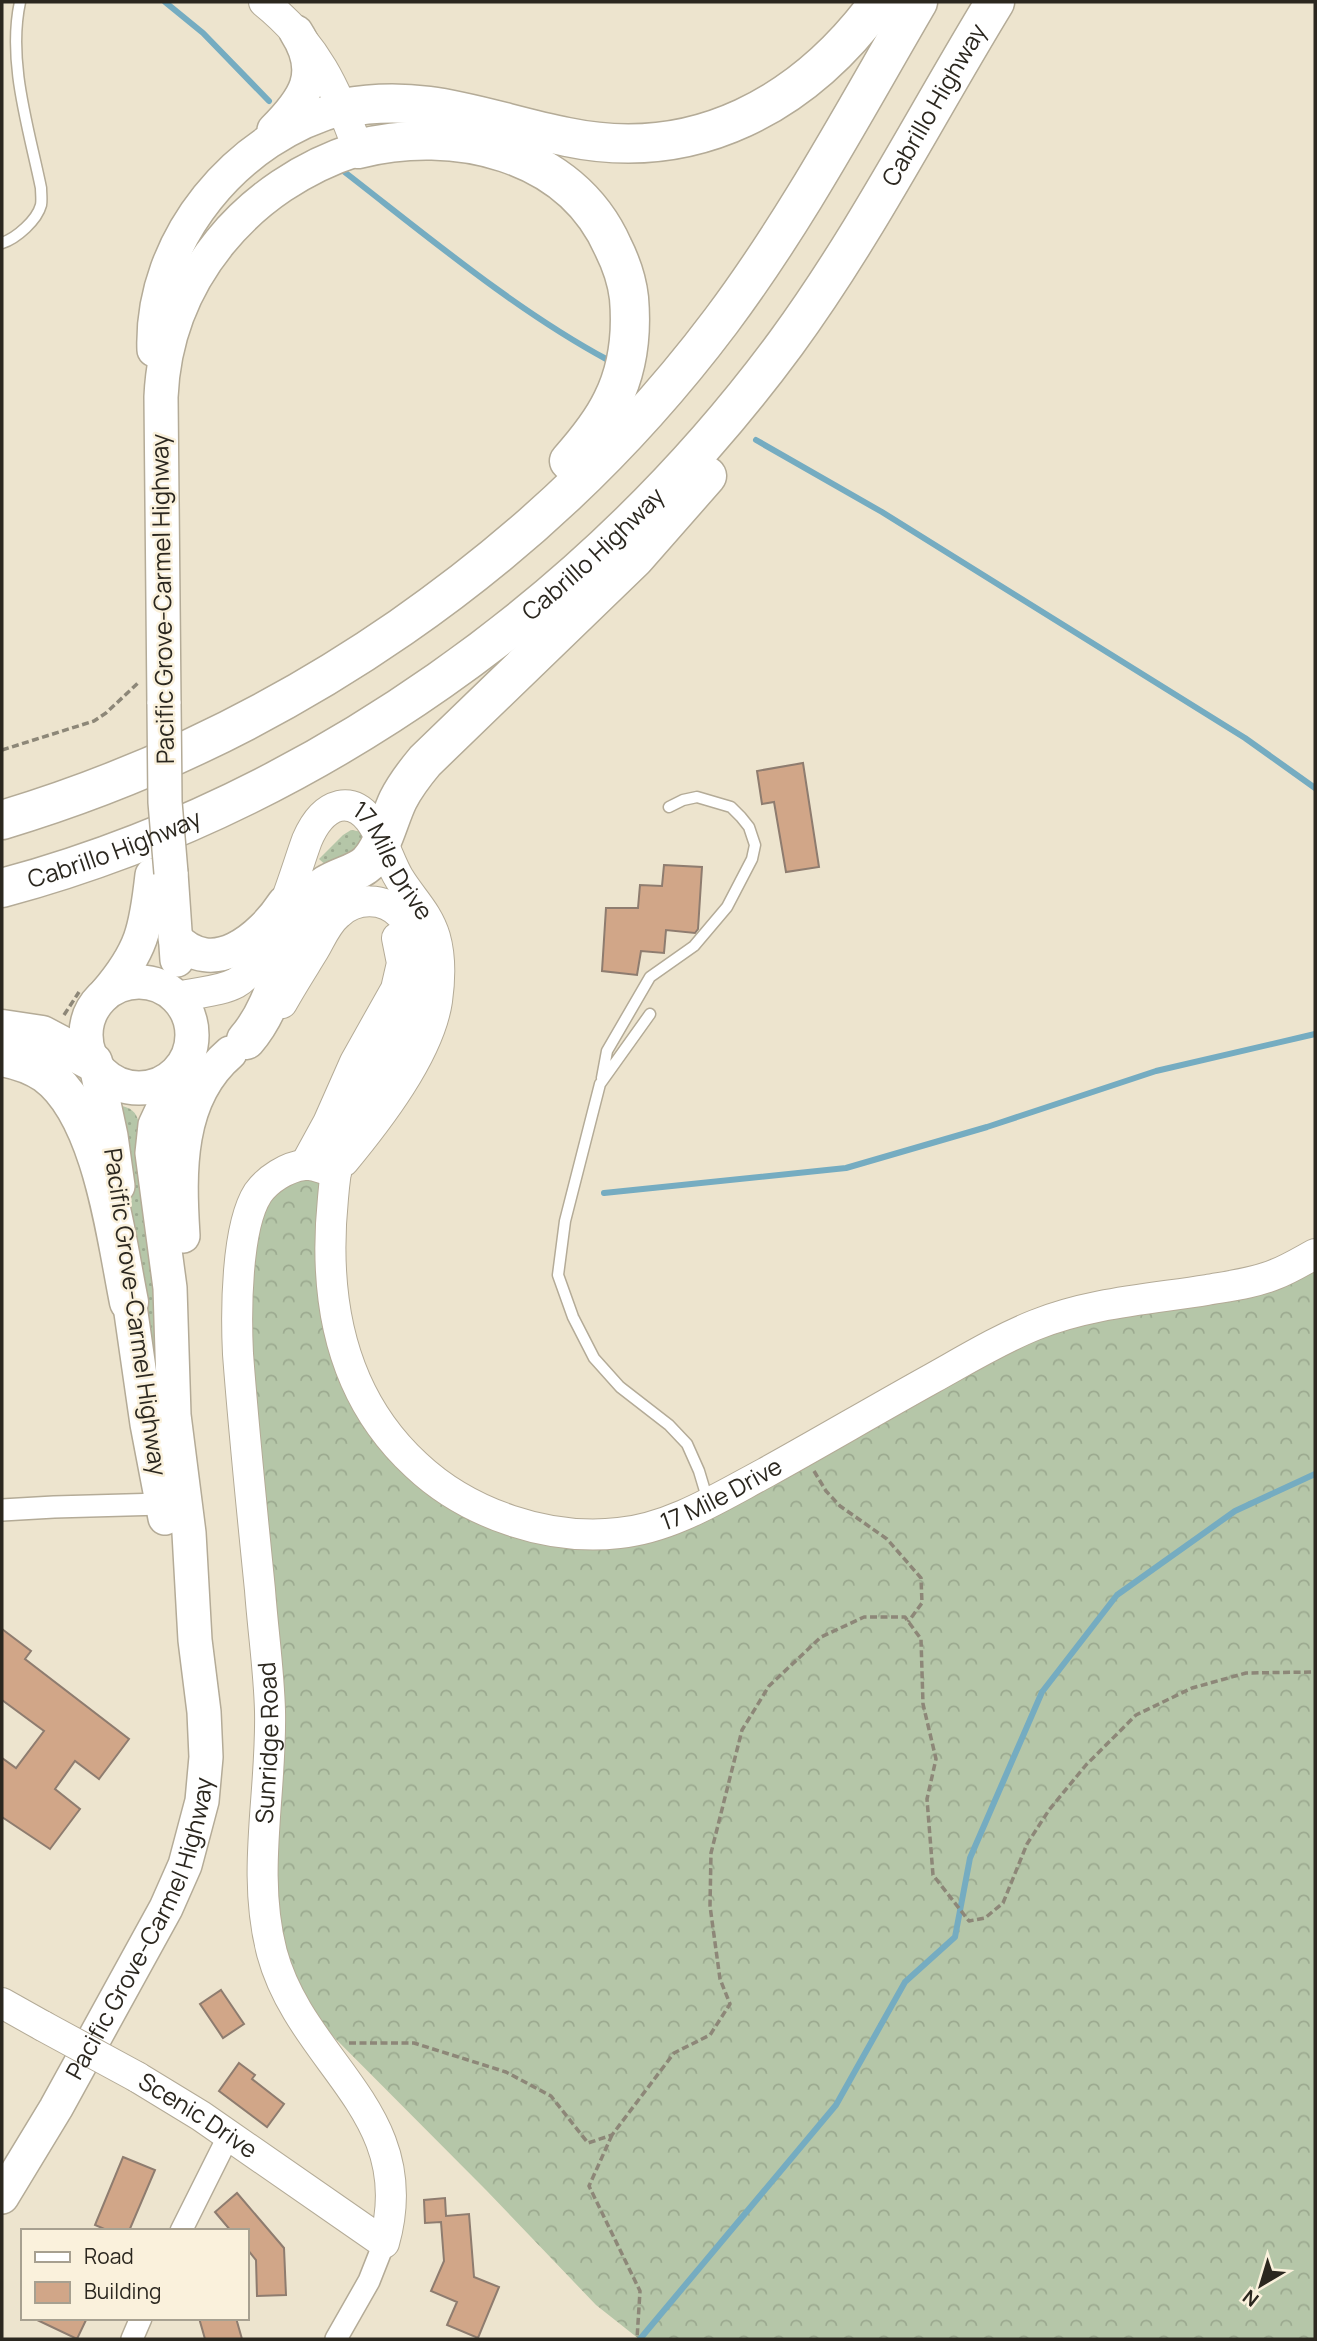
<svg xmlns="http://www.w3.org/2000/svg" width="1317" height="2341" font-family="Manrope,sans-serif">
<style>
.grass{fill:url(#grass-dots)}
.forest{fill:url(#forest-crowns)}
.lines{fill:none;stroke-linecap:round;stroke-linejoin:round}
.stream{stroke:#75acc1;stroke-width:6}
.building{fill:#d1a688;stroke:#8e7c6f;stroke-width:2}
.lane-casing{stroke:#b4ab97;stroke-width:13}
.street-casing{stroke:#b4ab97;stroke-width:24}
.secondary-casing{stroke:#b4ab97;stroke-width:32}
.primary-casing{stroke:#b4ab97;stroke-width:36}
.highway-casing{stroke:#b4ab97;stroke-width:41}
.path{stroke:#8d8778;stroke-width:3.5;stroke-dasharray:7 3.5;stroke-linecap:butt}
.lane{stroke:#fff;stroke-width:10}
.street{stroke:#fff;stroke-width:21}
.secondary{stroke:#fff;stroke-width:30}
.primary{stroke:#fff;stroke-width:33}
.highway{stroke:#fff;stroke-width:38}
.secondary-bridge-casing{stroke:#b4ab97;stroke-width:32;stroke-linecap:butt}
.primary-bridge-casing{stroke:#b4ab97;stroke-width:36;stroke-linecap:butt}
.secondary-bridge{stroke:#fff;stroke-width:30}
.primary-bridge{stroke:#fff;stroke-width:33}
.labels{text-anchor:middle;stroke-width:5;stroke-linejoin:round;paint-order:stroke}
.street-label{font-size:24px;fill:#2b271f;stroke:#faf1dc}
</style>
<defs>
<pattern id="grass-dots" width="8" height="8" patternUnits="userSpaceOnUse" patternTransform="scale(1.75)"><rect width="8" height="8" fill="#b5c6a8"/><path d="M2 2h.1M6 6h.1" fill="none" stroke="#9caa90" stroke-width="1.8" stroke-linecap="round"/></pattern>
<pattern id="forest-crowns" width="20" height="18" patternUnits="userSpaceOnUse" patternTransform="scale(1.75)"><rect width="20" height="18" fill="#b5c6a8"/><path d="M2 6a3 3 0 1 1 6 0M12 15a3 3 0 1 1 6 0" fill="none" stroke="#9caa90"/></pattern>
</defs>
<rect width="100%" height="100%" fill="#ede4ce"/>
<path class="grass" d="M351 830 363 832V845L328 867 319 859 343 835Z
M119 1105C131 1108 136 1111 139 1123L160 1301 163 1414 132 1236Z"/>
<path class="forest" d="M336 1172 330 1229 374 1414 477 1506 621 1533 975 1355 1315 1254V2339H639L596 2305 486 2190 286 1989 264 1811 238 1354 266 1184Z"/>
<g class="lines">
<path class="stream" d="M165 2 203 33 269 101
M342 170C426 235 515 310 608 360
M756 440 882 512 1245 738 1315 788
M604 1193 846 1168 987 1127 1156 1071 1315 1034
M640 2339 836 2105 905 1982 955 1937 970 1858 1042 1692 1117 1595 1235 1511 1315 1474"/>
</g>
<path class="building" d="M803 763 819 867 786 872 774 802 762 804 757 771Z
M664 865 702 867 698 929 695 933 666 930 664 953 641 951 637 975 602 971 606 908H638L640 885 662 886Z
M2 1629 31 1651 25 1659 129 1739 99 1779 75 1761 55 1789 80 1809 50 1849 2 1817V1758L16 1768 44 1731 2 1700Z
M221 1990 244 2024 223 2038 200 2004Z
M239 2063 255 2075 252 2079 284 2104 267 2127 219 2091Z
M123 2157 155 2170 129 2231H109L95 2225Z
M237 2193 284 2248 286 2295 257 2296 256 2260 247 2249V2231H231L215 2212Z
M445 2198 446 2216 469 2214 474 2277 499 2287 478 2338 447 2325 457 2302 431 2291 444 2261 441 2222 425 2223 424 2200Z
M33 2318H87L77 2339Z
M199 2318H236L242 2339H205Z"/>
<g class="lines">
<g class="lane-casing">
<path id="lane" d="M2 243C17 238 37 220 41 205 42 200 41 193 41 188 29 129 7 62 20 2
M650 1014 600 1084 565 1221 558 1275 573 1317 594 1358 620 1387 669 1425 687 1444 699 1471 708 1501
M602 1078 607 1051 650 977 694 946 727 907 752 859 755 845 749 827 741 817 731 807 697 797 683 800 669 807"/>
</g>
<g class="street-casing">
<path id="street" d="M2 1510 54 1507 162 1504
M181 2231 229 2135
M132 2339 141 2318
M336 2339 369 2281 384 2243"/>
</g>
<g class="secondary-casing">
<g id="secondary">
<path d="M264 2C316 44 336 88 358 149"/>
<path id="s1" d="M179 997C197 992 219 992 236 983 271 963 293 878 307 840 313 826 323 810 339 806 374 799 385 856 399 878 411 898 428 913 435 937 441 958 440 980 437 1001 429 1054 378 1120 344 1161"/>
<path id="s2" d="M282 1003C292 985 303 968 314 950 321 938 327 923 338 914 356 897 384 897 401 915 417 933 423 957 421 980 418 1004 405 1024 393 1045 379 1070 363 1095 350 1122 339 1145 335 1173 333 1198 323 1297 340 1395 416 1465 468 1514 548 1541 619 1533 671 1528 720 1497 765 1473 821 1442 877 1409 933 1378 967 1359 1000 1339 1035 1325 1089 1303 1150 1299 1207 1290 1230 1286 1255 1283 1276 1274 1289 1269 1302 1261 1315 1254"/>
<path d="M305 1165 328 1123 355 1062 396 989 402 963 397 938"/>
<path d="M2 2003 43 2026"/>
<path id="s3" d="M137 2077 201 2116 384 2243C421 2113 302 2064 272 1953 251 1873 272 1793 270 1711 269 1671 263 1631 260 1590 252 1511 244 1433 238 1354 236 1313 236 1227 258 1193 268 1179 287 1167 304 1165 313 1164 326 1170 336 1172"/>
</g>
</g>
<g class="primary-casing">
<g id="primary">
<path d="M274 130C304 100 323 74 296 32"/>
<path d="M154 350C150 239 238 135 343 108"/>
<path d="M164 704 161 397C166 279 248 184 358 149"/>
<path d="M171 873 177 960"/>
<path d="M175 938C213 979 261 938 284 903"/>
<circle cx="139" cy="1035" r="53"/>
<path d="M106 993C142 951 146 929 152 875"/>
<path d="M96 1066 111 1136 118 1186"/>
<path d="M183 1236C179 1172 177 1098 230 1053"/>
<path d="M126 1278 147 1424 165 1518"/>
<path id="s4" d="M2 2197 56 2108 166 1908 185 1865 202 1801 206 1757 204 1712 195 1640 189 1533 174 1415 170 1288 152 1153 155 1125 169 1095 172 1079"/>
</g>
</g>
<g class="highway-casing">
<g id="highway">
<path d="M343 108C427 92 487 121 567 137 696 164 804 104 879 2"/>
<path d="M358 149C453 125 570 150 613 247 621 263 627 280 629 298 632 333 628 369 612 401 601 424 585 443 569 461"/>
<path d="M2 820C285 735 543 558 721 321 796 221 855 110 918 2"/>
<path id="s5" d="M2 888C313 804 596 601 786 343 865 235 926 115 995 2"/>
<path d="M2 1029 42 1035 93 1062"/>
<path d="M246 1040C280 1001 283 944 311 900 326 876 352 878 368 863 384 846 388 821 398 800 405 786 415 773 425 761L635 558 707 476"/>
<path d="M2 1057C18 1060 33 1065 46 1074 102 1115 116 1238 129 1302"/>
</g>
</g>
<path class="path" d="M2 750 94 721 106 713 138 683
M64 1015 79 992
M814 1471 826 1491 840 1506 887 1539 921 1578 922 1603 908 1622
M349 2043H414L506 2072 551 2096 588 2143 612 2135 674 2053 710 2035 730 2004 720 1979 710 1906 711 1853 742 1730 769 1686 821 1637 864 1617H905L921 1639 923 1704 936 1759 927 1799 933 1875 969 1921 985 1918 1003 1903 1027 1844 1049 1810 1086 1765 1136 1715 1192 1688 1246 1673 1315 1672
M612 2135 589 2186 640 2291 637 2339"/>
<use href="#lane" class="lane"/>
<use href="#street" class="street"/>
<use href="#secondary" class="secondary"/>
<use href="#primary" class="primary"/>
<use href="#highway" class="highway"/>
<g class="secondary-bridge-casing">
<path id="secondary-bridge" d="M43 2026 137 2077"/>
</g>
<g class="primary-bridge-casing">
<path id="primary-bridge" d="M164 704 165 802 171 873"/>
</g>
<use href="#secondary-bridge" class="secondary-bridge"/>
<use href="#primary-bridge" class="primary-bridge"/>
</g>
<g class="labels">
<g class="street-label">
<text dy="8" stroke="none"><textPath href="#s5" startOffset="1253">Cabrillo Highway</textPath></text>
<text dy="8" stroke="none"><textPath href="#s5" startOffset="686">Cabrillo Highway</textPath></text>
<text transform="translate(163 599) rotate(-91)" y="8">Pacific Grove-Carmel Highway</text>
<text dy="8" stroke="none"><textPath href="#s5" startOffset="119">Cabrillo Highway</textPath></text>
<text dy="8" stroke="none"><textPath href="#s1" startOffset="352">17 Mile Drive</textPath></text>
<text transform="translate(135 1312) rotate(82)" y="8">Pacific Grove-Carmel Highway</text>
<text dy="8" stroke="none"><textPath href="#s2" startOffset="1104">17 Mile Drive</textPath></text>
<text dy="8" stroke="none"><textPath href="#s3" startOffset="831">Sunridge Road</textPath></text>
<text dy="8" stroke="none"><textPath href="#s4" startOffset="304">Pacific Grove-Carmel Highway</textPath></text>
<text dy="8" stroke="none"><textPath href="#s3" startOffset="72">Scenic Drive</textPath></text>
</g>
</g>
<rect width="1317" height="2341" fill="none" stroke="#2b271f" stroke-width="7"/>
<rect x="21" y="2229" width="228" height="91" fill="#faf1dc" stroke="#a7a090" stroke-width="2"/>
<rect x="35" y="2252" width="35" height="10" fill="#ffffff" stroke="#a7a090" stroke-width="2"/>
<text x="84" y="2264" font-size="21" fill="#2b271f">Road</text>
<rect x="35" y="2282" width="35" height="21" fill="#d1a688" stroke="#a7a090" stroke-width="2"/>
<text x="84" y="2299" font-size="21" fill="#2b271f">Building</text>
<g transform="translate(1261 2285) rotate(218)" stroke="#faf1dc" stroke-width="5" paint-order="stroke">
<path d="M0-5L12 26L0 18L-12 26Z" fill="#2b271f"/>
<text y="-10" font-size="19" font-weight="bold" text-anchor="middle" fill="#2b271f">N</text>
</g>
</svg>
